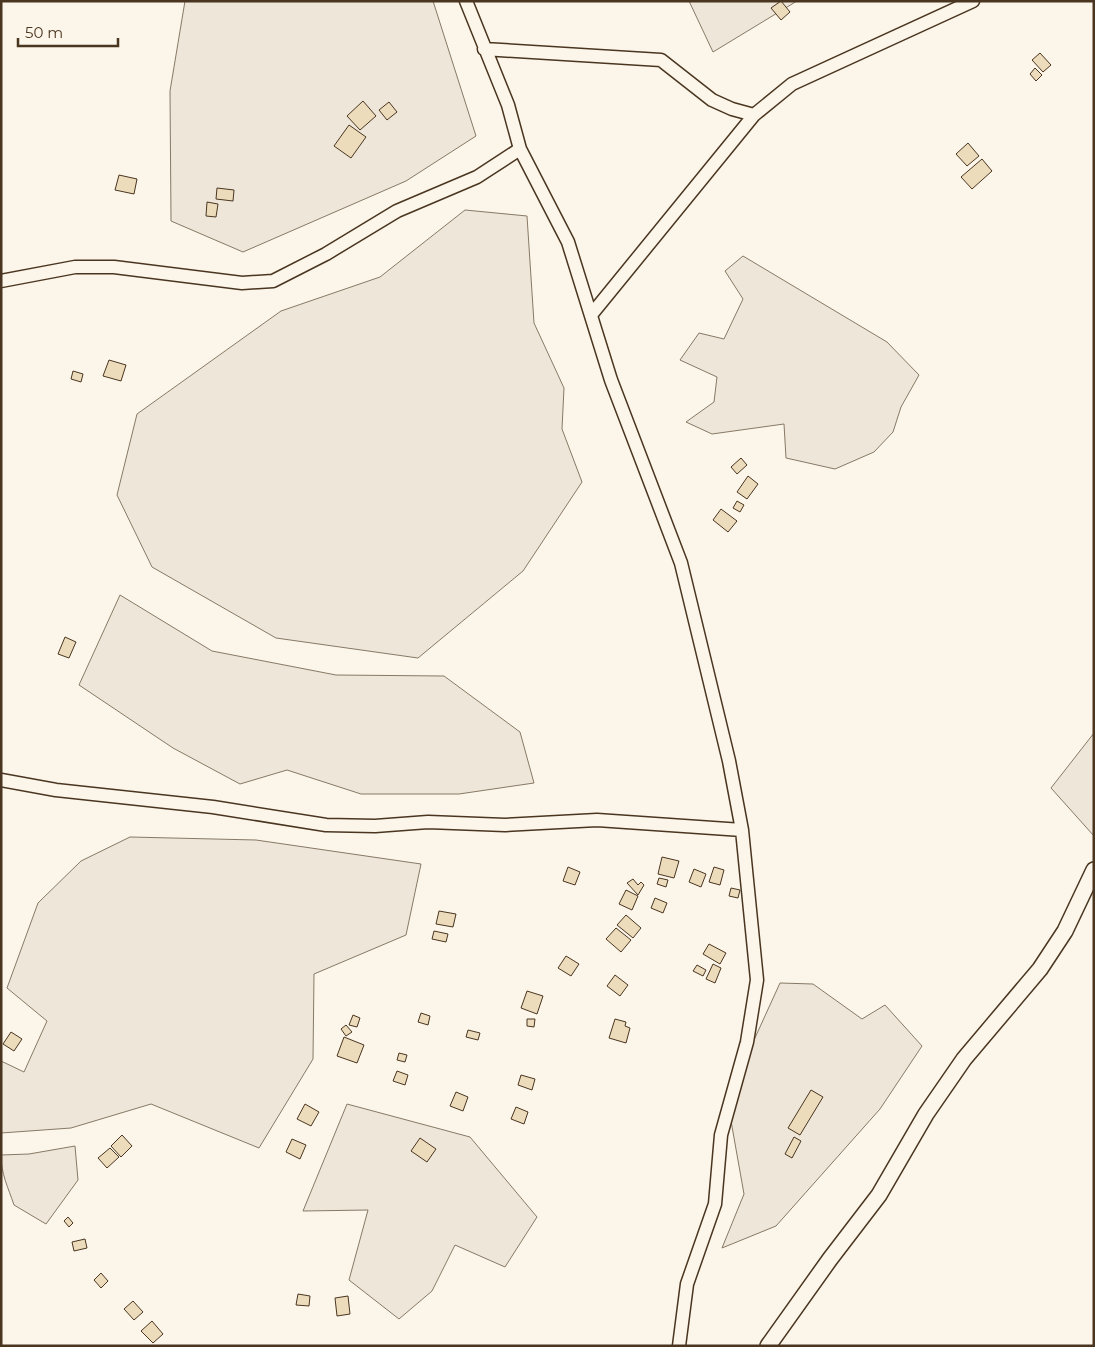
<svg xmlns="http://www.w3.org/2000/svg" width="1095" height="1347" font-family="Montserrat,sans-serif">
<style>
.green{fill:#ede6d9;stroke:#887966}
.building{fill:#ecdcbc;stroke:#4a3520}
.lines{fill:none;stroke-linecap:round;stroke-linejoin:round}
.minor-casing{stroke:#4a3520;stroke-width:15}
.tertiary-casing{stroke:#4a3520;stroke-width:18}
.minor{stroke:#fbf6e9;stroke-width:12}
.tertiary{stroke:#fbf6e9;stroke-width:15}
</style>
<rect width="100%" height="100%" fill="#fbf6e9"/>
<path class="green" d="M185 1H433L476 136 406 181 243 252 171 221 170 91Z
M689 1H797L713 52Z
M465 210 527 216 534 323 564 388 562 429 582 482 523 571 418 658 276 638 152 567 117 495 137 414 281 311 380 277Z
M743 256 887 342 919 375 901 407 893 432 874 452 835 469 786 458 784 424 712 434 686 422 714 402 717 377 680 360 699 333 724 339 743 299 725 271Z
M120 595 212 651 336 675 444 676 520 732 534 783 459 794H361L287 770 240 784 173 748 79 685Z
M1094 733V836L1051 788Z
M130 837 256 840 421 864 406 935 314 974 313 1059 259 1148 151 1104 71 1128 1 1133V1061L24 1072 47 1021 7 988 38 903 81 861Z
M780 983 813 984 862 1019 885 1005 922 1046 880 1109 776 1226 722 1248 744 1194 731 1121 749 1051Z
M347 1104 470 1137 537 1217 505 1267 455 1245 432 1291 399 1319 349 1280 368 1210 303 1211Z
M75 1146 78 1180 46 1224 14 1205C8 1187 1 1174 1 1155L29 1154Z"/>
<path class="building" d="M781 1 790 12 781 20 771 8Z
M1040 53 1051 65 1043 72 1032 60Z
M1035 68 1042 75 1036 81 1030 74Z
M363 101 376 116 360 130 347 116Z
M389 102 397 112 387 120 379 110Z
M349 125 366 137 351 158 334 146Z
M968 143 979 156 967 166 956 154Z
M982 159 992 171 972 189 961 177Z
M119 175 137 179 134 194 115 190Z
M217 188 234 190 233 201 216 199Z
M207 202 218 204 216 217 206 216Z
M109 360 126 365 121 381 103 376Z
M73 371 83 374 81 382 71 379Z
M741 458 747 465 737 474 731 467Z
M748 476 758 484 747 499 737 492Z
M737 501 744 505 740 512 733 508Z
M721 509 737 521 728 532 713 520Z
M65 637 76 642 69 658 58 654Z
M662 857 679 861 674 878 658 874Z
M568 867 580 872 575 885 563 881Z
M714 867 724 870 720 885 709 882Z
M694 869 706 874 701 887 689 882Z
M659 878 668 880 666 887 657 884Z
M633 879 638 885 641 882 644 885 638 895 627 883Z
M731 888 740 890 738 898 729 896Z
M626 890 638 896 632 910 619 904Z
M655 898 667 903 663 913 651 908Z
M439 911 456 914 453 927 436 924Z
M626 915 641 928 633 938 617 925Z
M616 928 631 940 621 952 606 939Z
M434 931 448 934 446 942 432 939Z
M709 944 726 953 720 964 703 954Z
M566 956 579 964 571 976 558 968Z
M713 964 721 968 715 983 706 979Z
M697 965 706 970 703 976 693 971Z
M615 975 628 985 620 996 607 986Z
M527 991 543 996 537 1014 521 1008Z
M421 1013 430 1016 428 1025 418 1022Z
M353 1015 360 1018 357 1027 349 1025Z
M527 1019H535L534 1027 527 1026Z
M615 1019 626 1022 625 1026 630 1028 626 1043 609 1038Z
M346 1025 352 1032 346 1036 341 1029Z
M468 1030 480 1033 478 1040 466 1037Z
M11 1032 22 1039 14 1051 3 1044Z
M344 1037 364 1045 357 1063 337 1056Z
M399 1053 407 1055 405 1062 397 1060Z
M397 1071 408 1075 405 1085 393 1081Z
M521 1075 535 1079 532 1090 518 1085Z
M811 1090 823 1097 800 1135 788 1128Z
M456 1092 468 1097 463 1111 450 1106Z
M305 1104 319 1112 311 1126 297 1119Z
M516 1107 528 1112 524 1124 511 1119Z
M122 1135 132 1146 121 1157 111 1146Z
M794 1137 801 1141 792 1158 785 1154Z
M420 1138 436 1149 427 1162 411 1151Z
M292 1139 306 1145 300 1159 286 1152Z
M110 1148 119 1157 107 1168 98 1158Z
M68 1217 73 1223 69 1227 64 1221Z
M85 1239 87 1248 74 1251 72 1242Z
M101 1273 108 1281 101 1288 94 1280Z
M298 1294 310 1296 309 1306 296 1305Z
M348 1296 350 1314 337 1316 335 1298Z
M133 1301 143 1312 134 1320 124 1309Z
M152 1321 163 1334 153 1343 141 1331Z"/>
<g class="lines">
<g class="minor-casing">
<path id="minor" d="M466 1 508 105 520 149 568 242 611 380 681 563 729 761 742 830 757 980 747 1042 721 1135 715 1204 687 1284 679 1346
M484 49 661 60 712 100 732 109 754 115
M1 281 75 267H114L242 283 273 281 326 254 397 211 477 177 520 149
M591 315 754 115 792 84 973 1
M1 780 56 790 213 807 326 825 375 826 428 822 505 825 597 820 742 830"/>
</g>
<g class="tertiary-casing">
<path id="tertiary" d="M768 1346 830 1259 879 1195 926 1114 964 1059 1040 969 1065 931 1094 870"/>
</g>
<use href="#minor" class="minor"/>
<use href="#tertiary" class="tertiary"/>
</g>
<rect width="1095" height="1347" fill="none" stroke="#4a3520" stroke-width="5"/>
<path d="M18 38v8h100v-8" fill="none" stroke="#4a3520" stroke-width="2.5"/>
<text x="25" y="38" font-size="15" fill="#4a3520" stroke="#fbf6e9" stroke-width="4" paint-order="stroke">50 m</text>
</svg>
